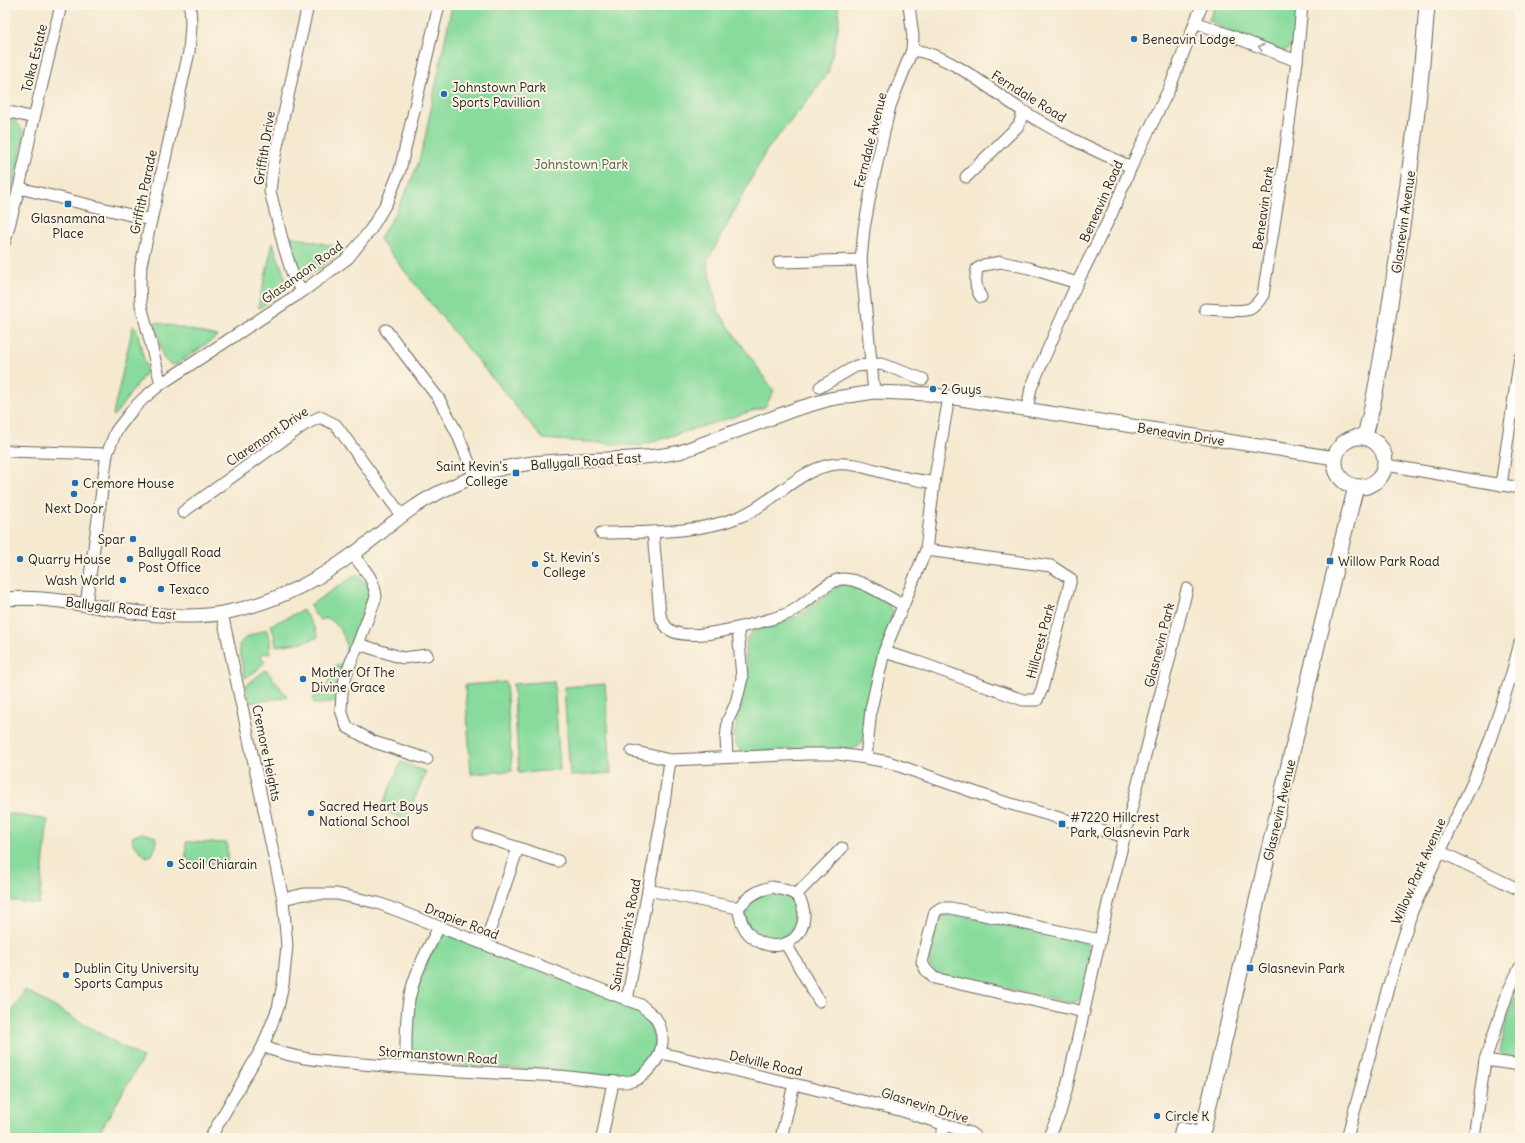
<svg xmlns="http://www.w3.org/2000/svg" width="1525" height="1143" font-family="Delius,sans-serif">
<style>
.green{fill:#88db9c;stroke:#527c5c}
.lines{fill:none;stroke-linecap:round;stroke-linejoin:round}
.minor-casing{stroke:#68645b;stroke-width:13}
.tertiary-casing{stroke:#68645b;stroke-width:15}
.secondary-casing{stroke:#68645b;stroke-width:17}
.minor{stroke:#fff;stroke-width:11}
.tertiary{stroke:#fff;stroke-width:13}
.secondary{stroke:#fff;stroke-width:15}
.oneway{stroke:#999}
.poi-dot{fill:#1f6fb2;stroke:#fcf5e5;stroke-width:1.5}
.labels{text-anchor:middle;stroke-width:4;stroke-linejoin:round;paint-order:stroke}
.poi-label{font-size:13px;fill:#1c1c1c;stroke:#fcf5e5;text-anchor:start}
.street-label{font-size:13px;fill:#1c1c1c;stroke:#fcf5e5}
.park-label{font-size:13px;fill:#425f49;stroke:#fcf5e5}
</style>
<rect width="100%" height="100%" fill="#fcf5e5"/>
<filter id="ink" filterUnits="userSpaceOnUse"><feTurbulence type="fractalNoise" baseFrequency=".025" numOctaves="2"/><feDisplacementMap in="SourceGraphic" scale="8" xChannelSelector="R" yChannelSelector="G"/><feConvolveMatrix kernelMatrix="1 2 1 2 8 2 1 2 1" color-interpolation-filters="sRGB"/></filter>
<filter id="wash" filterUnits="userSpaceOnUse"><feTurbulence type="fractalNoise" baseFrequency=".012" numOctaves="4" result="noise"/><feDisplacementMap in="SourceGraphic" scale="16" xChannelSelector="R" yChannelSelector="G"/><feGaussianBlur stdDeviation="0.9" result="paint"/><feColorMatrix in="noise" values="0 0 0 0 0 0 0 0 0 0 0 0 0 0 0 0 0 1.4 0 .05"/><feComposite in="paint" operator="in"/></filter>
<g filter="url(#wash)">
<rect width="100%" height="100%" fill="#f5e9d0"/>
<g class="green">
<polygon points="452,5 838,5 839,24 828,73 808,100 766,151 707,262 718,311 774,391 765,407 639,446 543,439 458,337 379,239 396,212 408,188 418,164 425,138"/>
<path d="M 1215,5 L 1299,5 C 1297,21 1299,42 1285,52 L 1230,32 L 1209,20 Z"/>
<path d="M 5,118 C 17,121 22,125 24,137 L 5,222 Z"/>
<path d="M 290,236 L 342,248 C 335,255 316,276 305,274 C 305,274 300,271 299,271 L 298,267 Z"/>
<polygon points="273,243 288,287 260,308 258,307"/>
<polygon points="155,322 218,336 177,364 171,365 163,358"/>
<polygon points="133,326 136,327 147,371 114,416 113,414"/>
<path d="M 357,574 L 367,584 L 371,592 C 358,628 340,663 335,701 L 320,704 L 314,703 L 313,697 L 323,695 L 334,666 L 342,664 C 343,660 345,656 346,651 C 348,639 338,624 328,618 L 320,620 L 313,612 L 310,605 Z"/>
<polygon points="847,584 868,592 888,603 893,611 890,632 865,738 859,746 850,750 843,751 808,748 743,753 736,745 734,735 744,687 747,638 753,630 794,618 832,592 839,585"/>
<polygon points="303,610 315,629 318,637 304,642 276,646 274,634 271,625"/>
<polygon points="266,629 270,639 270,653 262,654 261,656 265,662 256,671 245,678 240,655 239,645 245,638"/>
<polygon points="266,670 288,697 249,703 246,685"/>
<polygon points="554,681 560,770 519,773 513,684"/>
<polygon points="506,682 512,771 471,774 465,685"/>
<polygon points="605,684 611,773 570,776 564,687"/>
<polygon points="401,762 426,772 405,820 381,809"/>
<polygon points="5,813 48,820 39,904 5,900"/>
<polygon points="142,833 156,837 156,846 152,855 146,857 133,844 132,837"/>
<polygon points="186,842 227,843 227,864 186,862"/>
<path d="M 767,891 L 792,897 L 797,904 L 800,920 L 793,935 L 779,943 C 755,935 748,935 744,908 Z"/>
<path d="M 950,913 L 1085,942 L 1091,950 L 1092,955 C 1089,969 1088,1000 1073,1003 L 936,974 L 930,966 L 929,961 L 939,921 L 942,917 Z"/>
<path d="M 446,934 L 630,1006 C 638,1011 646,1016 650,1025 C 663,1051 645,1076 618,1076 L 412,1062 L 410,1060 L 412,1004 L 429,957 L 440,938 Z"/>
<path d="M 1520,986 L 1520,1062 L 1507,1059 L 1500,1052 C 1504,1029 1509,1007 1520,986 Z"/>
<polygon points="25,990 143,1058 96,1138 5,1138 5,1024"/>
</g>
</g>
<g filter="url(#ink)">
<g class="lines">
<defs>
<g id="minor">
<polyline points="1195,22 1297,61"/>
<path d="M 912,50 C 952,55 990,90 1023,111 C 1057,133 1094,150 1131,167"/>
<polyline points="5,111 34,118 19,188 5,241"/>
<polyline points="34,118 61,5"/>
<polyline points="966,177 1019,125 1023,112"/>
<polyline points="19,188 151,220"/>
<polyline points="779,262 861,260"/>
<polyline points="303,291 294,279 284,247 270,191 274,160 282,123 308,5"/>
<path d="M 981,297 C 975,288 975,280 977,269 L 984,265 L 1001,262 L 1029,268 L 1077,283"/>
<path d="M 1205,309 C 1217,309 1238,313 1250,309 C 1255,306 1260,300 1263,295 L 1285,155 L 1297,61 L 1302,5"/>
<polyline points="386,330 439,399 457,433 475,477"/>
<polyline points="161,384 141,305 140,284 141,265 189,52 191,25 190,5"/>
<polyline points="820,387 856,366 881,364 923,379"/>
<polyline points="874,392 861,260 864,229 872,185 890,106 912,50 913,37 909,5"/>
<polyline points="1027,410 1031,388 1041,365 1077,283 1112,213 1131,167 1170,87 1202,5"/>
<polyline points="5,451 107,454"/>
<polyline points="1386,465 1520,488"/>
<polyline points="1501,485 1520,357"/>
<polyline points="183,512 304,425 320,417 336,425 402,516"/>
<path d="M 653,532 L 660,615 C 662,620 665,627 670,630 C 690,643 750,625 771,619 C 778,617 785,615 791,612 C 805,605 829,579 842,579 C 860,578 887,597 903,605"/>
<path d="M 601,533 C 645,532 697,534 739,517 C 773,504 798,468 836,464 C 854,462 873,470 889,474 C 904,478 919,480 934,483"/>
<path d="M 353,555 C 364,569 374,578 376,597 L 346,675 L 342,693 L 341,710 L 347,727 L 374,742 L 427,759"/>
<polyline points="86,605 107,454 116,431 133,409 144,398 161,384 303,291 348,258 356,248 371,229 387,202 400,170 439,5"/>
<polyline points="358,644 403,658 427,655"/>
<polyline points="884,652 918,662 1023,700 1037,700 1042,689 1071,579 1051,566 926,550"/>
<polyline points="632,751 670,760 808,754 838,754 866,758 888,762 994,799 1125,837"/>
<polyline points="727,757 726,738 728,720 736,703 742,678 738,629"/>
<polyline points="866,758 871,709 884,652 926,550 934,483 949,397"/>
<polyline points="479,835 558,861"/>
<polyline points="1441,852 1520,890"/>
<path d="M 772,887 C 780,889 790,890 796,895 C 800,899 802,904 803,908 C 805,914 804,918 803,923 C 797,949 765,952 749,934 C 742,927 740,917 738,908 C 748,897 757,890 772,887 Z"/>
<polyline points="648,890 738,908"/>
<polyline points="796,895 842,848"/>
<polyline points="485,944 518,848"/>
<polyline points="786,944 819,1001"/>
<polyline points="627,1000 662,818 670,760"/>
<polyline points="1084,1012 934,978 926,970 922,962 935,912 941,908 951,908 1100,940"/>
<path d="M 263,1046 C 294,1060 329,1061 363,1064 C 428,1070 494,1073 559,1076 C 580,1077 612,1085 632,1081 C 639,1079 646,1073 651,1067 C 664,1053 666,1034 655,1017 C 651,1013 645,1009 641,1005 L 378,903 L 337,894 L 304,894 L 283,899"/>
<polyline points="661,1053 794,1084 903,1111 970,1133 977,1138"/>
<polyline points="1485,1060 1520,1065"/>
<path d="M 406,1068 C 406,1046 405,1022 409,1000 C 414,974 427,950 439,927"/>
<polyline points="210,1138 263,1046 278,1008 283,984 287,946 283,899 222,613"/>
<polyline points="602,1138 613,1082"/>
<polyline points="781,1138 794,1084"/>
<polyline points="940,1138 946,1124"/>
<polyline points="1048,1138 1060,1113 1066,1091 1111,890 1187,589"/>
<polyline points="1179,1138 1181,1128 1202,1133"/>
<polyline points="1347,1138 1387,991 1412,911 1472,784 1490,740 1512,673 1520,643"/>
<polyline points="1474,1138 1485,1060 1508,992 1520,967"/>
</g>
<path id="tertiary" d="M 5,599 C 20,598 36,598 52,600 C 107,606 167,623 223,613 C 271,604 314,583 353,554 C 375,539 394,520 416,506 C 433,494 454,485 474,477 C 540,451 612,466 680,452 L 796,409 L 830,399 L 874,392 L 929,394 L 1335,458"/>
<g id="secondary">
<path d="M 1365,436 C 1378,387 1385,335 1393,285 C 1408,192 1420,99 1427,5"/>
<circle cx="1360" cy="462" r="25"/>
<polyline points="1201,1138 1338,557 1356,487"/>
</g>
</defs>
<use href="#minor" class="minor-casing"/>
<use href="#tertiary" class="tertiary-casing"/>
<use href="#secondary" class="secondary-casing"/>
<use href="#minor" class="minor"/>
<use href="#tertiary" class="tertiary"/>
<use href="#secondary" class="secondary"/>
</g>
<defs><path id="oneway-chevron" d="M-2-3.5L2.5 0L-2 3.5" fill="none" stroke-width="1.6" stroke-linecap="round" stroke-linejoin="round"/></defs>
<use class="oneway" href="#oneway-chevron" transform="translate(1261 47) rotate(-159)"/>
</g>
<g class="poi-dot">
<circle cx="1134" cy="39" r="4"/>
<circle cx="444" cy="94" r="4"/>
<rect x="64" y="200" width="8" height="8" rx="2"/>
<circle cx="933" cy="389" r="4"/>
<rect x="512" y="469" width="8" height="8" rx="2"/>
<circle cx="75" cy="483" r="4"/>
<circle cx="74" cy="494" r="4"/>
<circle cx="133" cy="539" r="4"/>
<circle cx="20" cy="559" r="4"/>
<circle cx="130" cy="559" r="4"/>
<rect x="1326" y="557" width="8" height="8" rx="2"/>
<circle cx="535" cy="564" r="4"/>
<circle cx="123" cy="580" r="4"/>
<circle cx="161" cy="589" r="4"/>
<circle cx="303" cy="679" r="4"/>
<circle cx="311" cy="813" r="4"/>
<rect x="1058" y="820" width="8" height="8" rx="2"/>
<circle cx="170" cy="864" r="4"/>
<rect x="1246" y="964" width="8" height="8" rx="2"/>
<circle cx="66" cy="975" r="4"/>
<circle cx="1157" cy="1116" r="4"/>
</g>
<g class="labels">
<g class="poi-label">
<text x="1142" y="44">Beneavin Lodge</text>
<text x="452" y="92">Johnstown Park<tspan x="452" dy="15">Sports Pavillion</tspan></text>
<text x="68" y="223" text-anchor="middle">Glasnamana<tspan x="68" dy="15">Place</tspan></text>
<text x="941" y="394">2 Guys</text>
<text x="508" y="471" text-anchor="end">Saint Kevin's<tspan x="508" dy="15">College</tspan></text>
<text x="83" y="488">Cremore House</text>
<text x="74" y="513" text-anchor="middle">Next Door</text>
<text x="125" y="544" text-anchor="end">Spar</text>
<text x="138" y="557">Ballygall Road<tspan x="138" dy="15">Post Office</tspan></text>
<text x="543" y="562">St. Kevin's<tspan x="543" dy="15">College</tspan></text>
<text x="28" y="564">Quarry House</text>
<text x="1338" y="566">Willow Park Road</text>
<text x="115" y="585" text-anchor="end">Wash World</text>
<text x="169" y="594">Texaco</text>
<text x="311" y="677">Mother Of The<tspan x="311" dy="15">Divine Grace</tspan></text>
<text x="319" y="811">Sacred Heart Boys<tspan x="319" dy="15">National School</tspan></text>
<text x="1070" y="822">#7220 Hillcrest<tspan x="1070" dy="15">Park, Glasnevin Park</tspan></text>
<text x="178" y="869">Scoil Chiarain</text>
<text x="74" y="973">Dublin City University<tspan x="74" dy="15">Sports Campus</tspan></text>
<text x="1258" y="973">Glasnevin Park</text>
<text x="1165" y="1121">Circle K</text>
</g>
<g class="street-label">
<text transform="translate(34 58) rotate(-76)" y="5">Tolka Estate</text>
<text transform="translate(1029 96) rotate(32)" y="5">Ferndale Road</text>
<text transform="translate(870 140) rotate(-76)" y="5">Ferndale Avenue</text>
<text transform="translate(264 148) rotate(-81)" y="5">Griffith Drive</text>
<text transform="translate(143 192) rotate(-78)" y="5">Griffith Parade</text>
<text transform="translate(1101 201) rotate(-66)" y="5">Beneavin Road</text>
<text transform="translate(1263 208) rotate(-82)" y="5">Beneavin Park</text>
<text transform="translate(1403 222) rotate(-82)" y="5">Glasnevin Avenue</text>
<text transform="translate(302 272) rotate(-36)" y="5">Glasanaon Road</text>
<text transform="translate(1181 434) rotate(9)" y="5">Beneavin Drive</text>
<text transform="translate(267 436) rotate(-34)" y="5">Claremont Drive</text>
<text transform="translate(586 461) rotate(-4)" y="5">Ballygall Road East</text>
<text transform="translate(121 608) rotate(7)" y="5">Ballygall Road East</text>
<text transform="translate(1040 641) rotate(-75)" y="5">Hillcrest Park</text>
<text transform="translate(1159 645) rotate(-76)" y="5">Glasnevin Park</text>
<text transform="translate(267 753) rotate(78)" y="5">Cremore Heights</text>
<text transform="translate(1279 810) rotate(-77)" y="5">Glasnevin Avenue</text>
<text transform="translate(1418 871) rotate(-66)" y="5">Willow Park Avenue</text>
<text transform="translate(462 921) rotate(21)" y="5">Drapier Road</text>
<text transform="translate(625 935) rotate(-79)" y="5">Saint Pappin's Road</text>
<text transform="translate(438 1055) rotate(4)" y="5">Stormanstown Road</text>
<text transform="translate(766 1063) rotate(13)" y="5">Delville Road</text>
<text transform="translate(925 1105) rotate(17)" y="5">Glasnevin Drive</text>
</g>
<g class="park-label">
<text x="581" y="169">Johnstown Park</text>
</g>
</g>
<rect width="1525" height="1143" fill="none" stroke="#fcf5e5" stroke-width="20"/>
</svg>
